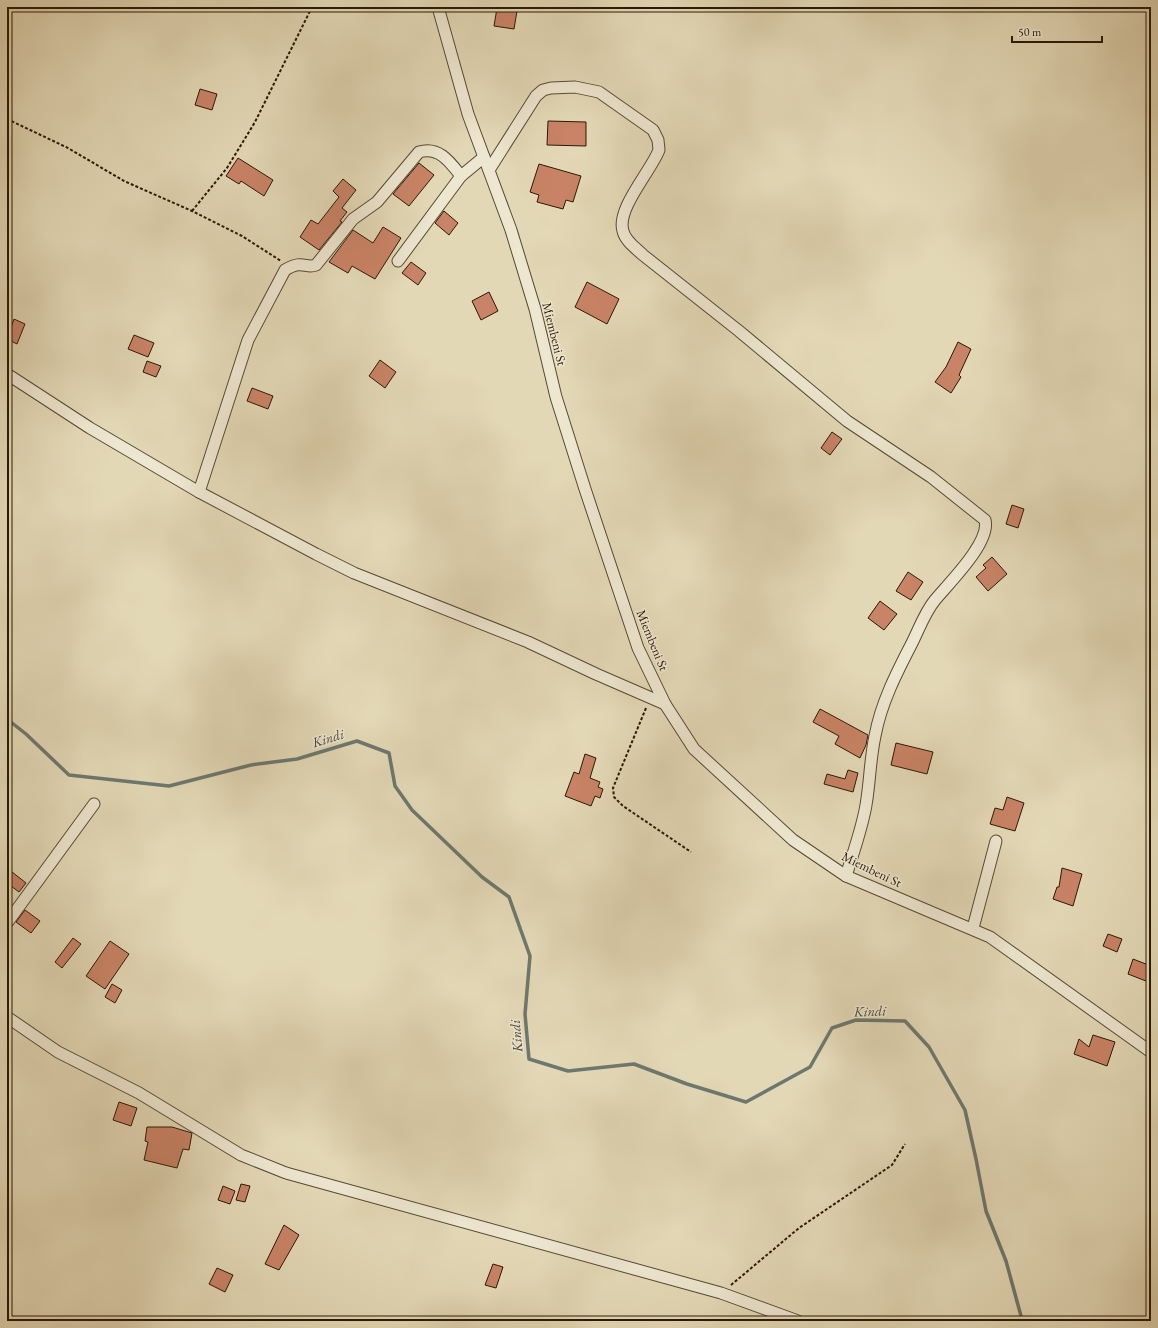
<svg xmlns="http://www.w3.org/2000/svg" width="1158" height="1328" font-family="'EB Garamond',serif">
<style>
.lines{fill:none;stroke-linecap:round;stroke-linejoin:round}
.stream{stroke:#6c786f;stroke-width:3.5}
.building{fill:#c98366;stroke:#2a1903}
.minor-casing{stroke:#584930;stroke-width:13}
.path{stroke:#2a1903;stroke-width:2;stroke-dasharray:3 2;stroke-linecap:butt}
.minor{stroke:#ede6d0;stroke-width:11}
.labels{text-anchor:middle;stroke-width:3;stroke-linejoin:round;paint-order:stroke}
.street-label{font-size:13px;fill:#2a1903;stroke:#ede6d0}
.water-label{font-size:14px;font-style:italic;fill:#4b4939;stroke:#ede6d0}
</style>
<rect width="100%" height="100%" fill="#e3d8b6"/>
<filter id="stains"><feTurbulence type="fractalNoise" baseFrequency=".005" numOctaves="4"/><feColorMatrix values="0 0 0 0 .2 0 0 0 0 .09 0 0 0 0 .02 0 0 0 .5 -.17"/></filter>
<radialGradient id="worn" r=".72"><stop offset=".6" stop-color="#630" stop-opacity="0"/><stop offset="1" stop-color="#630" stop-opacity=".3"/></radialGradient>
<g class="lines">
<polyline class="stream" points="7,719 26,734 69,775 169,786 251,765 297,759 357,741 389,753 395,786 412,810 482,877 509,897 530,956 525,1014 529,1059 568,1071 634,1064 687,1084 746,1102 810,1067 832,1028 856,1020 905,1021 929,1047 965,1110 976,1159 986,1211 1006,1261 1021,1316 1025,1321"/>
</g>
<g class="building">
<polygon points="497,8 517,11 514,29 494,26"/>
<polygon points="200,89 217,94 212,110 195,105"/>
<polygon points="548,121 586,122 586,146 547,145"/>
<polygon points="238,158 273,180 264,196 241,181 239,184 226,176"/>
<polygon points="419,163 434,175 409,206 393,194"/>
<polygon points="539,164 581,176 573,202 566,200 563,209 537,202 539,195 530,192"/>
<polygon points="343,179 356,190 342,208 347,212 340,221 342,222 319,250 300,237 311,220 318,224 339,197 333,191"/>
<polygon points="444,211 458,223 449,235 435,223"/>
<polygon points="383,227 401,238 375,279 352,266 348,273 329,262 353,230 373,243"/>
<polygon points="411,262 426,273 418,285 402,273"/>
<polygon points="587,282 619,299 607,324 575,307"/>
<polygon points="489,292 498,311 481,320 472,301"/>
<polygon points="14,319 25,324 17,344 7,339"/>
<polygon points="134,335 154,343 148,357 128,349"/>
<polygon points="958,342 971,349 959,375 961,377 951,393 935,382 946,367"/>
<polygon points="380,360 396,372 385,388 369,376"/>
<polygon points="147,361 161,366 156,377 143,372"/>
<polygon points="252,388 273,396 268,409 247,401"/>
<polygon points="832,432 842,439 830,455 821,448"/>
<polygon points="1012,505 1024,509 1018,528 1006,524"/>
<polygon points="992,557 1007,574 988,591 976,577 986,568 983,565"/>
<polygon points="908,572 923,582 911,600 896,591"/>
<polygon points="880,601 897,614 884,630 868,618"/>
<polygon points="820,709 868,735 866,745 860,758 835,744 839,736 813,722"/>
<polygon points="896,743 933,752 927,774 891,765"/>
<polygon points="585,754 596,758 590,778 600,782 598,787 603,789 600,798 595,796 591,806 565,796 574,772 579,774"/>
<polygon points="848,770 858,773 853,792 824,784 827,774 845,779"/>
<polygon points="1007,797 1024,803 1015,831 990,824 995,808 1003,810"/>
<polygon points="7,868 26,883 19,892 7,883"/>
<polygon points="1062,868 1082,874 1073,906 1053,899 1057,887 1059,887"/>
<polygon points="25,910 40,921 31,933 16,922"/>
<polygon points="1108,934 1122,939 1117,952 1103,946"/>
<polygon points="73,938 81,944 62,968 55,962"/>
<polygon points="110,941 129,954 105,989 86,976"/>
<polygon points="1133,959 1151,966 1151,983 1128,974"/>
<polygon points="112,984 122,990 115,1003 105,997"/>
<polygon points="1093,1035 1115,1042 1107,1066 1074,1054 1079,1039 1089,1047"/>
<polygon points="119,1102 137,1108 131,1126 113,1120"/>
<polygon points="147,1127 172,1127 192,1133 189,1150 183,1149 177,1168 144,1160 148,1142 145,1141"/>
<polygon points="241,1184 250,1186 245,1202 236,1200"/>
<polygon points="223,1186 235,1191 230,1204 218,1200"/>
<polygon points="284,1225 299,1235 279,1270 265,1264"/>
<polygon points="493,1264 503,1267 496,1288 485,1285"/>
<polygon points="217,1268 233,1275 225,1292 209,1284"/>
</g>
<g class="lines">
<defs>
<g id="minor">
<polyline points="438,7 468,114 511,230 535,309 556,397 585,489 638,648 665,704 694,749 793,840 846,876 990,937 1151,1052"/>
<path d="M 489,170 L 536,96 L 543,90 L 551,88 L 575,87 L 599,92 L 653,130 L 658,140 L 659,150 C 651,171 616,209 623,231 C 625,241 637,249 643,255 L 739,331 L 847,421 L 931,477 L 985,520 C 991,542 949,583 935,600 C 925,612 919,629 912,643 C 897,672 881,703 875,736 C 870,759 870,782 866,805 C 862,829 853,853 846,876"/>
<polyline points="398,261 461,176 484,157"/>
<polyline points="7,374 90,428 199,492 316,554 354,573 528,642 596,674 665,704"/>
<path d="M 199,492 L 248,340 L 285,270 C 303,259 305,269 316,265 L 353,219 L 377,202 L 419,152 C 439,146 450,162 461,176"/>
<polyline points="7,923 94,804"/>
<polyline points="973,928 996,841"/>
<polyline points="7,1017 58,1052 139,1093 241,1155 286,1173 721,1293 798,1321"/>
</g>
</defs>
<use href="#minor" class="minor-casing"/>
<g class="path">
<polyline points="7,119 68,148 124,181 192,211 242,236 281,261"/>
<polyline points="192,211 227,168 255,122 312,7"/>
<polyline points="646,708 613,788 614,797 623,806 691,852"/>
<polyline points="731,1285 799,1228 892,1165 905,1144"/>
</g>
<use href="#minor" class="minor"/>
</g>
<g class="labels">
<g class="street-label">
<text transform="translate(555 334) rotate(76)" y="5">Miembeni St</text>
<text transform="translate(653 640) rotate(68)" y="5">Miembeni St</text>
<text transform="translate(872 869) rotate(26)" y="5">Miembeni St</text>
</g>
<g class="water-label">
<text transform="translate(328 738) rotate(-17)" y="5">Kindi</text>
<text transform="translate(870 1011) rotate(-2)" y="5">Kindi</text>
<text transform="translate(516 1036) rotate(-95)" y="5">Kindi</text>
</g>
</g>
<rect width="1158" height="1328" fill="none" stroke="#e3d8b6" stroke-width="24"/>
<rect x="8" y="8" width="1142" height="1312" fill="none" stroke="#2a1903" stroke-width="2"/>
<rect x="12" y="12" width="1134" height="1304" fill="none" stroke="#2a1903"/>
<path d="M1012 36v6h90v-6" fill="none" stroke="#2a1903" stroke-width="2"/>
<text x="1018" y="36" font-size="12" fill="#2a1903" stroke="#ede6d0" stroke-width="3" paint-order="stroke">50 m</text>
<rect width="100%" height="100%" filter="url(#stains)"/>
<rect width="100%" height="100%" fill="url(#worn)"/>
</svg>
